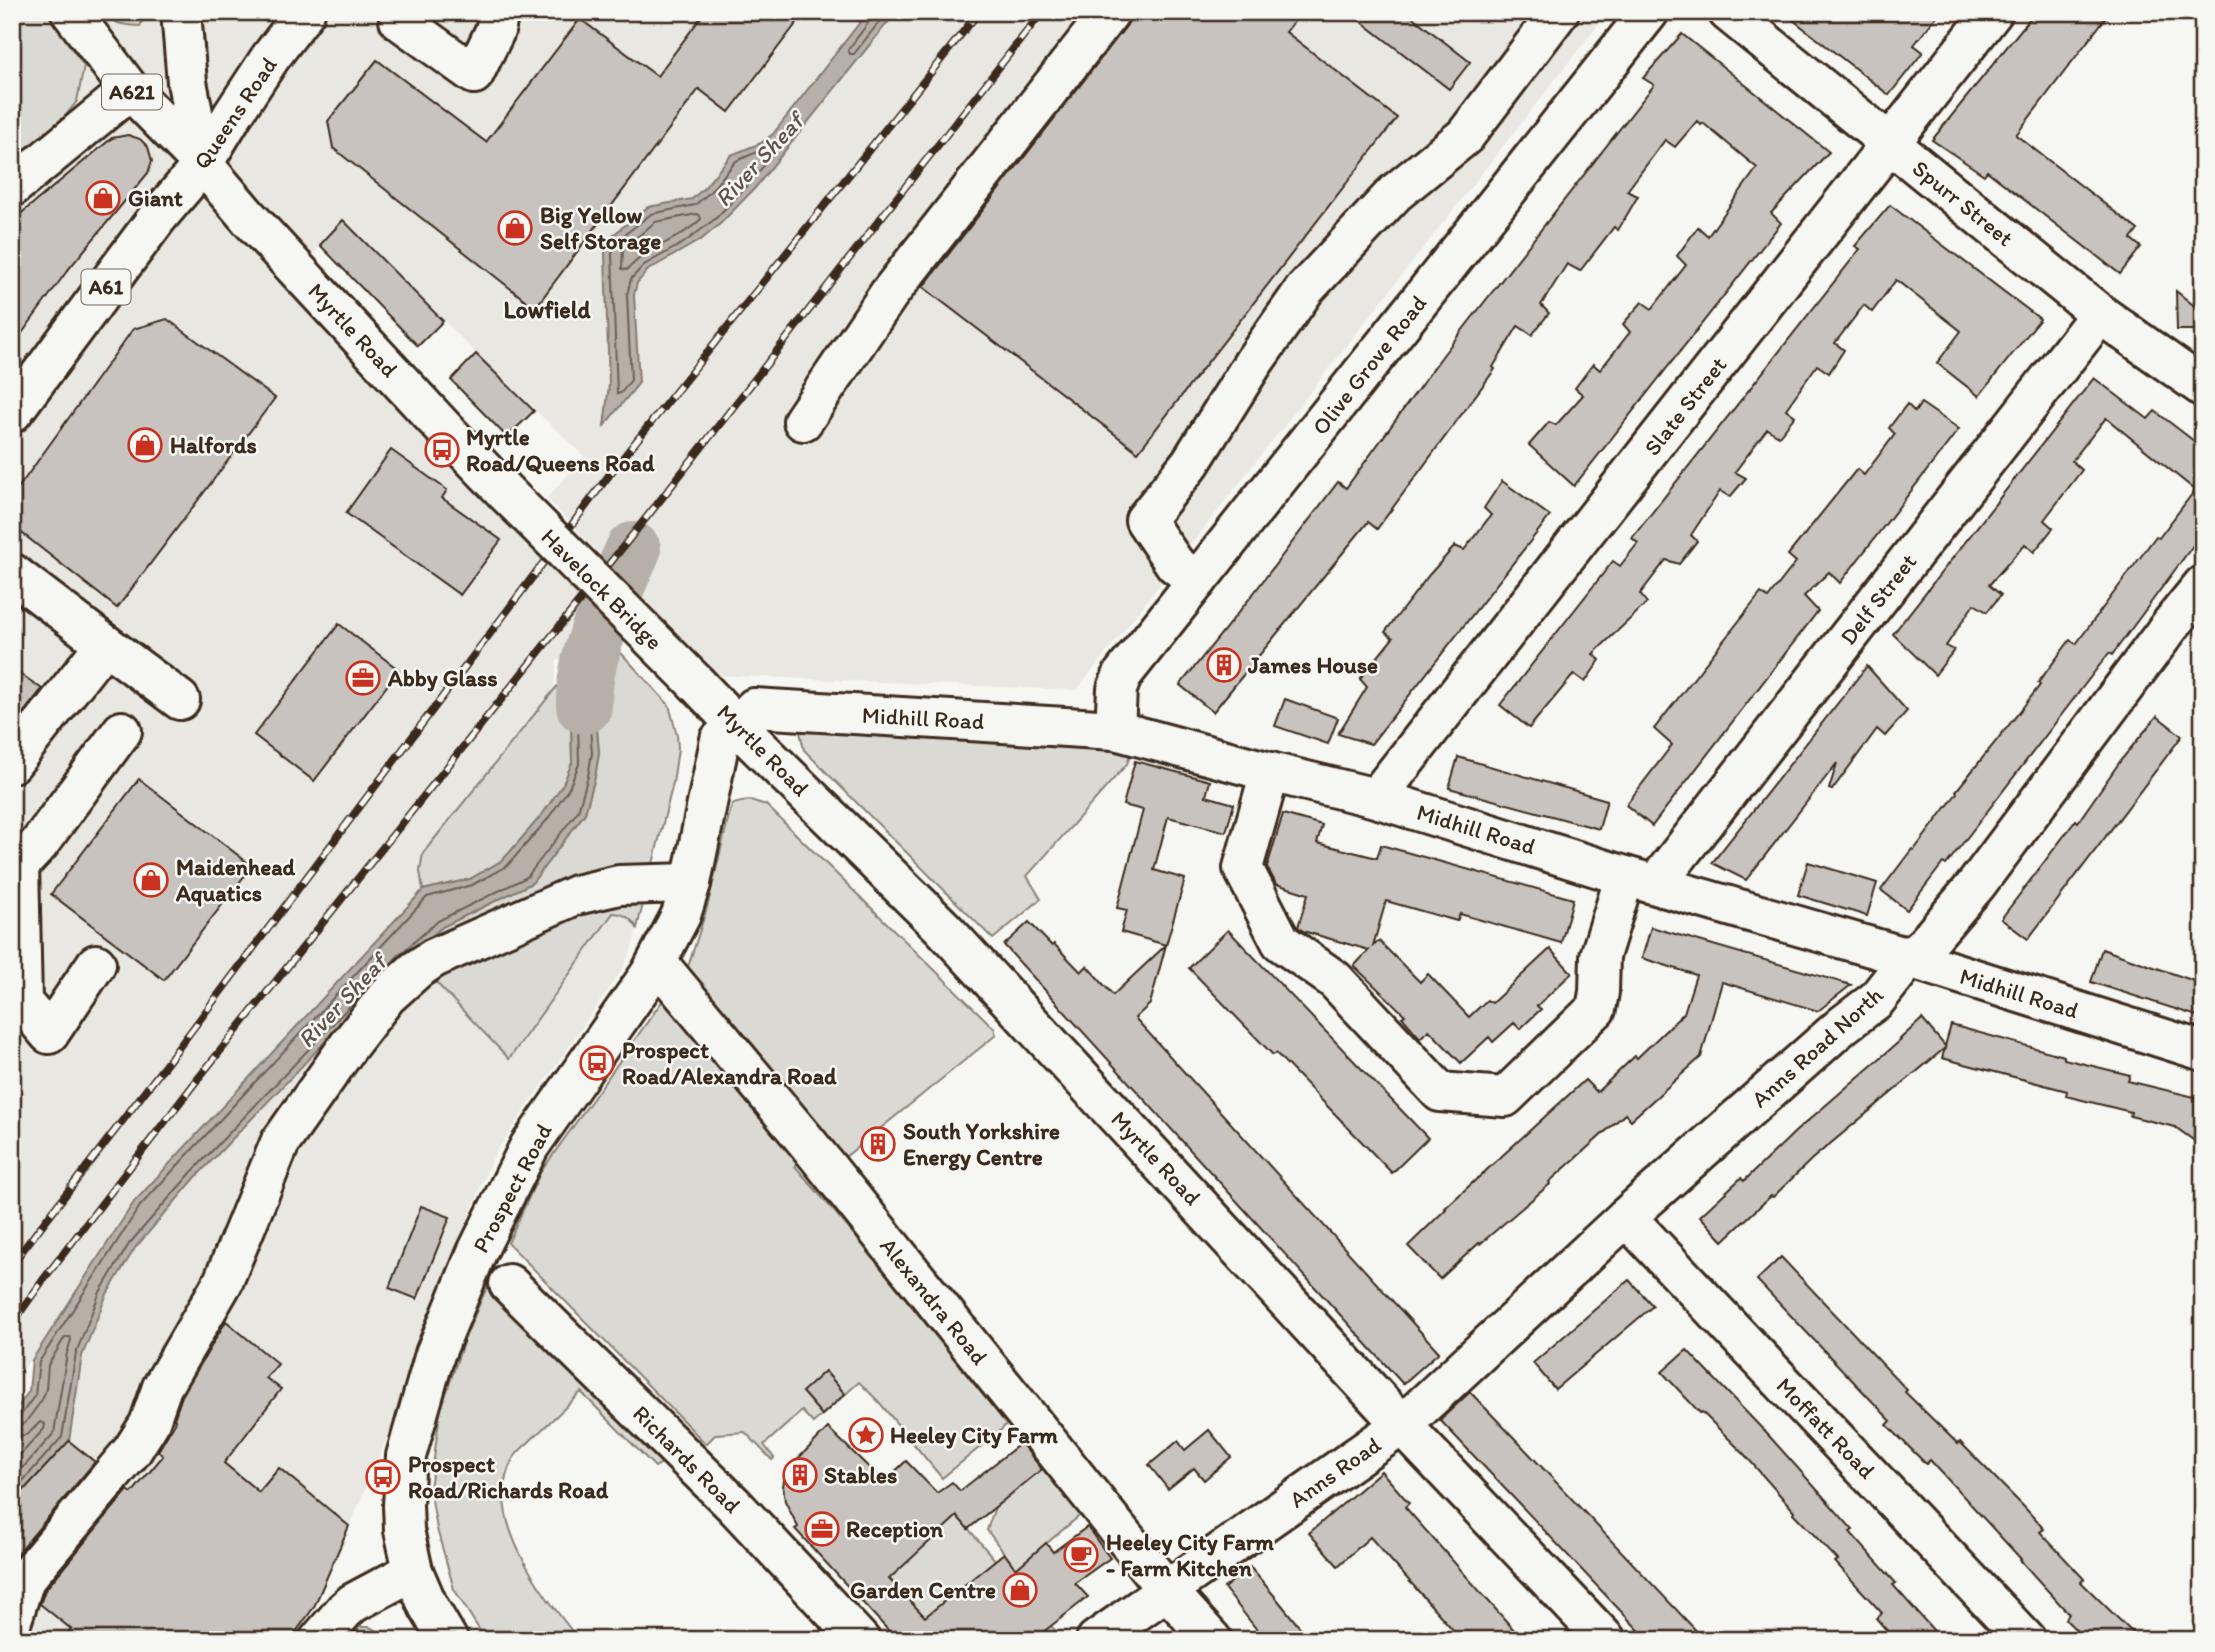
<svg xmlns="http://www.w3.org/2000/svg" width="2215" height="1652" font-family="Itim,sans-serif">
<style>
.built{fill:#e8e7e2}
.green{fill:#dad9d3;stroke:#8a8278;stroke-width:2}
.water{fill:#b6b0a9;stroke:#857a71;stroke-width:2}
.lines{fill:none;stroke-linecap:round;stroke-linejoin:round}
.shore{stroke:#6c6056;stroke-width:2}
.river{stroke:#b6b0a9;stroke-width:56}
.building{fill:#c8c3be;stroke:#3b2a1e;stroke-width:2}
.minor-casing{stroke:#3b2a1e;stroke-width:44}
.major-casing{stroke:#3b2a1e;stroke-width:44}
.highway-casing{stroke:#3b2a1e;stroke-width:44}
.minor{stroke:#f6f6f2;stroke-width:38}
.major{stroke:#f6f6f2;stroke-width:38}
.highway{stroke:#f6f6f2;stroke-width:38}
.rail-casing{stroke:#3b2a1e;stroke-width:8}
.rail{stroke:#f6f6f2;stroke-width:5;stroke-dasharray:16;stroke-linecap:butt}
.major-bridge-casing{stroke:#3b2a1e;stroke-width:44;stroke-linecap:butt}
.major-bridge{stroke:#f6f6f2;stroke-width:38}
.labels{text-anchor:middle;stroke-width:5;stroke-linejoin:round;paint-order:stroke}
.shield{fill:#f6f6f2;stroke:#73675e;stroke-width:2}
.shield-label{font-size:21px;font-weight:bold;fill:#3b2a1e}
.street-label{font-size:23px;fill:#3b2a1e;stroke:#f6f6f2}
.poi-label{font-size:23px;font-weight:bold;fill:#3b2a1e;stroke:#f6f6f2;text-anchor:start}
.water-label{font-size:24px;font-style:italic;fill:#605248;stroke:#f6f6f2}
.neighbourhood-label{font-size:24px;font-weight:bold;fill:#3b2a1e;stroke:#f6f6f2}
</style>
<rect width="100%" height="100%" fill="#f6f6f2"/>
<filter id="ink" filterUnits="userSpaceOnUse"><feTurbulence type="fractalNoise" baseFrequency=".0143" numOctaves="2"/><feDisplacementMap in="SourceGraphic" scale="14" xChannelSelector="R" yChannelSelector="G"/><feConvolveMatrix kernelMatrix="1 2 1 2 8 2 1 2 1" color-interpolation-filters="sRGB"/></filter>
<g filter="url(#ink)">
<g class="built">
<polygon points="46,12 1608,12 1077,690 713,675 547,498 585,457 492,369 343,220 290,281 518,533 596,611 575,659 557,660 548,731 423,890 134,1202 32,1360 28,1362 12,1385 12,180 84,66"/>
<polygon points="669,705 677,735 678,749 673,783 632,948 623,968 496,1152 489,1166 410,1363 418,1367 314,1607 301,1627 290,1640 12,1640 12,1503 69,1441 82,1356 107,1294 135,1248 196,1177 403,960 532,883"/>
</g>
<g class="green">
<polygon points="12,12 46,12 84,66 77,101 12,183"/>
<path d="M 105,12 L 145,12 L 144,19 L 140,26 C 125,25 113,25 105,12 Z"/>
<path d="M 610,641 L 669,705 L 677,735 L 678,749 L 673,783 L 637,928 C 631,918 624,913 613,913 L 509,1059 L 410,955 L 442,927 L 532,883 L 585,813 L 595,777 L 599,753 L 594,693 L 596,682 Z"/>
<polygon points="570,670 572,763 564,784 542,815 503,860 470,879 423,890 420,871 423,853"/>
<polygon points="799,727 1133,747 1127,764 1027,876 1041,899 993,939 804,750"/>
<polygon points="750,800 766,805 994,1028 996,1035 845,1157 687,970 707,908 730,811 733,804"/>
<polygon points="663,1000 798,1163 795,1166 1012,1418 1001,1430 942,1478 879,1402 859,1382 813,1423 802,1411 764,1445 774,1458 772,1460 745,1432 716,1434 706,1444 508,1243 540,1173"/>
<path d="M 492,1275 L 675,1455 L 655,1467 L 581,1392 C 565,1408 548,1424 531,1440 C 525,1446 517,1452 513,1459 C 480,1517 545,1597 579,1640 L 485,1639 L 454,1589 L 437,1529 L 430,1489 L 440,1412 L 464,1340 Z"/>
<polygon points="1046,1466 1084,1512 1016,1569 987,1530 995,1507"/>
<polygon points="943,1499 1059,1635 1052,1640 946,1640 875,1563"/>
<polygon points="360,1627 369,1627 399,1640 345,1640"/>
</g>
<g class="water">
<polygon points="868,12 896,12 755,188 720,224 702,239 648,270 637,283 634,295 639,383 604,426 609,385 605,253 607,243 613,235 648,207 692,199 705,187 731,155 761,143 773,134"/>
<polygon points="590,623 610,641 596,683 594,693 599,753 595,777 585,813 532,883 442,927 403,960 196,1177 135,1248 107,1294 82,1356 69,1441 12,1503 12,1415 29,1391 32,1360 134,1202 423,890 470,879 503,860 542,815 563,784 572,763 570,670"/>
</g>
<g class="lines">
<g class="shore">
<polyline points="873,12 871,19 848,50 850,54 854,54 887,12"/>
<polygon points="775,141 779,142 779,146 749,184 715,219 685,242 644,265 631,279 627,295 631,380 621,393 617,394 612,254 614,246 618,240 651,214 695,205 710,192 736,161 764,149"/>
<path d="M 697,214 L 700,216 L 701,219 C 679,241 647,247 627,270 L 622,269 L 623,249 L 655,222 Z"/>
<polyline points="12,1418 20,1416 35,1395 39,1362 140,1206 427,897 472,885 507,866 547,820 569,788 579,764 577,672 591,639 596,638 602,645 589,681 587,693 592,753 588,776 578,811 527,877 438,921 399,955 382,973"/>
<polyline points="12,1427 25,1423 42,1400 46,1389 48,1365 65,1337 70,1337 71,1340 67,1353 54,1433 12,1480"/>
<polyline points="12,1438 28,1434 40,1422 45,1424 44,1429 12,1464"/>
<polyline points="12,1493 62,1437 76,1353 100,1292 129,1244 191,1173 365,990"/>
</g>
<path class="river" d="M 584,706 C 583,652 612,599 633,550"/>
</g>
<g class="building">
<polygon points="705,12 805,12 729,112 699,89 535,308 333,148 328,121 377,60 486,142 580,19 657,76"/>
<polygon points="1131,12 1301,12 1286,32 1397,118 1138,452 923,287 1127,25"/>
<polygon points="1349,12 1406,12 1470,62 1449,89"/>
<polygon points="1783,12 1940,12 1914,45 1923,52 1889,95"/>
<polygon points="2035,12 2110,12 2016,135 2138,230 2131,239 2141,247 2120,274 1987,171 1984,175 1932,140"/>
<polygon points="1682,34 1829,152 1771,213 1781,223 1574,486 1529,445 1549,422 1556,425 1583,395 1575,388 1593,364 1600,370 1630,332 1623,324 1642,302 1652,309 1686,265 1677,256 1698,227 1708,236 1757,168 1703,123 1701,125 1697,121 1675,147 1665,140 1627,191 1638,196 1618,230 1614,227 1580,271 1567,264 1541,305 1549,313 1532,335 1518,326 1493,367 1495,369 1377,529 1368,522 1213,712 1180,685 1250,598 1338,482 1346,488 1443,355 1654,85 1643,78"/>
<polygon points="128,135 140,139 148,147 152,161 148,173 67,271 12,347 12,221 112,138"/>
<polygon points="1890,205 2040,319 1979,396 1937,363 1961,331 1896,280 1872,312 1864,305 1835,343 1844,350 1829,373 1817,365 1786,409 1795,416 1779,436 1767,429 1735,472 1746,478 1730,497 1720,491 1691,535 1697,541 1679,564 1666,560 1640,594 1647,603 1593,654 1600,660 1585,682 1574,674 1529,728 1500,705 1613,561 1620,566 1638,543 1632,538 1860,249 1855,246"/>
<polygon points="343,220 443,321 418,346 320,245"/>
<polygon points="2176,291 2203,313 2203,330 2177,330"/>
<polygon points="167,319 275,398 117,608 13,526 16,491 133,329"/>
<polygon points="476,354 534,411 507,437 451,380"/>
<polygon points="2094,378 2148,419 2155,411 2203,448 2203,532 2112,655 2109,653 1946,865 1943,863 1907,910 1881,890 1912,849 1914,850 1957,793 1956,791 2017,715 2040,685 2038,683 2070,640 2076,644 2156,536 2159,538 2195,490 2106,418 2072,461 2082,470 2044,520 2053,528 2034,552 2025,544 1989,585 2001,595 1987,612 1974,604 1946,646 1954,650 1935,675 1893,634"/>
<polygon points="1921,403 1959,429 1840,583 1829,572 1804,596 1818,611 1652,826 1626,805 1672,745 1654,729 1761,593 1768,598 1796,562 1788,555 1857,469 1864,475 1895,434 1889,428 1907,404 1915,412"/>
<polygon points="391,450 447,490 442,498 501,540 460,595 346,513"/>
<polygon points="1502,481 1550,516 1371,744 1338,734 1367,687 1360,679 1393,638 1385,632 1429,575 1455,546 1464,550 1491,515 1484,508"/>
<polygon points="339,624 399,670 314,781 254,735"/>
<polygon points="1867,666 1907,711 1885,736 1877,729 1832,790 1829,789 1837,763 1746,880 1712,863"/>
<polygon points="12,668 42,689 12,727"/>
<polygon points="1285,699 1338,718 1328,744 1275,726"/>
<polygon points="2157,716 2182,736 2028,939 2001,919 2076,820 2078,822 2121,760"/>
<polygon points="1458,757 1607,800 1599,829 1449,788"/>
<polygon points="1135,761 1210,781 1206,796 1234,804 1226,832 1168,817 1154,870 1185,879 1166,945 1121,932 1127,910 1117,908 1143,810 1123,805"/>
<polygon points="139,779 252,866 164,980 51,894"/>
<polygon points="1283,814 1322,825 1317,843 1377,858 1381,845 1573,899 1561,943 1460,914 1457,921 1386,901 1373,946 1379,941 1420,982 1428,974 1469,1017 1487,1000 1492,1003 1550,949 1572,973 1537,1006 1541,1009 1520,1029 1514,1023 1493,1042 1489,1037 1461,1063 1429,1030 1420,1038 1402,1017 1405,1015 1354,966 1369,950 1303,931 1298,927 1308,894 1276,884 1267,867"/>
<polygon points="1808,862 1877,883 1867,916 1798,895"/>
<polygon points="1029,922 1052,946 1054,944 1081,972 1087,966 1113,995 1166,945 1150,1004 1135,1018 1439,1352 1403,1384 1004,945"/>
<polygon points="1651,927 1851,985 1818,1011 1722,982 1701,1057 1631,1120 1625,1114 1549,1182 1550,1184 1480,1244 1479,1243 1440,1279 1408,1246 1446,1209 1445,1208 1585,1080 1597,1092 1635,1056 1637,1058 1684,1013 1696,975 1642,958"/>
<polygon points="1228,930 1428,1138 1392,1173 1276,1053 1273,1055 1189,968"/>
<polygon points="2102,949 2203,984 2203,1018 2091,982"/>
<polygon points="1922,1019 1945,1046 1951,1025 2064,1056 2064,1059 2130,1075 2128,1081 2203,1099 2203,1147 2175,1127 2130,1116 2131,1112 2066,1096 2067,1091 1942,1058 1945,1048 1812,1159 1773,1197 1771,1196 1723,1241 1700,1216 1741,1178 1744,1181 1795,1132 1901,1040 1900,1039"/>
<polygon points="421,1206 450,1217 417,1299 389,1288"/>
<polygon points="1781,1257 1907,1390 1905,1392 1958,1444 1960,1442 2025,1508 2044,1529 2040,1532 2084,1579 2081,1582 2140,1640 2086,1640 2065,1619 2069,1614 2020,1560 2021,1559 1930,1460 1926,1464 1887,1425 1891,1421 1757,1280"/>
<polygon points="1629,1280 1653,1306 1555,1389 1533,1363"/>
<polygon points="226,1321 278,1364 266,1378 281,1389 224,1463 259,1492 279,1468 349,1526 314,1607 290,1640 62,1640 71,1629 40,1604 45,1590 128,1490 132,1493 163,1456 158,1451 176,1421 174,1419 182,1396"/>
<polygon points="1687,1350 1770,1437 1853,1530 1850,1532 1896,1583 1893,1585 1942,1640 1895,1640 1876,1618 1882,1613 1835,1562 1838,1560 1793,1513 1794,1511 1744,1454 1702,1412 1700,1413 1662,1372"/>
<polygon points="825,1371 845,1394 822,1415 802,1392"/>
<polygon points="1470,1392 1520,1444 1705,1640 1648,1640 1440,1420"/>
<polygon points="828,1428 884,1482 906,1461 937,1493 952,1482 960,1491 1021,1443 1042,1469 968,1529 957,1516 889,1579 925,1617 1004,1553 1016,1569 1046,1543 1053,1552 1087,1527 1110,1558 1075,1583 1088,1597 1033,1640 897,1640 795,1529 798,1527 785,1501 783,1486 786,1471"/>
<polygon points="1209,1430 1231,1457 1204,1480 1194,1468 1168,1489 1149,1465 1178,1441 1185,1450"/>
<polygon points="69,1441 95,1462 12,1560 12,1503"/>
<polygon points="1381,1471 1409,1503 1405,1507 1523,1640 1462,1640 1370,1537 1338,1566 1309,1533"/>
<polygon points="1250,1567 1277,1599 1310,1640 1265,1640 1224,1588"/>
</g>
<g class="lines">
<defs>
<g id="minor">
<polyline points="181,12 187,82 203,164"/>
<polyline points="1728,12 2100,314 2203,387"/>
<polyline points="399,20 474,74 495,31 499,12"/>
<polyline points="12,187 130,90"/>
<polyline points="803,421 889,294 1110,12"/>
<polyline points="12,573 105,644"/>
<polyline points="1197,581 1175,564 1145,520 1191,462 1253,363 1305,289 1395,193 1465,136 1559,12"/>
<polyline points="1115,730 1117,689 1123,674 1649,12"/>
<polyline points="12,763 105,644 180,700"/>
<polyline points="1270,772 1243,868 1281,942 1335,980 1440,1092 1505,1097 1596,1009 1599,992 1600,956 1625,876"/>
<polyline points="1376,798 1993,12"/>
<polyline points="19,862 22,1002 49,1034 96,964"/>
<polyline points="12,863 25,859 39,844 122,731"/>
<polyline points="1656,884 2100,314"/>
<polyline points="657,962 806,1141 1166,1589 1212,1640"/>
<polyline points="1626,1217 2026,1640"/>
<polyline points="509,1284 734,1505 860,1640"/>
<polyline points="12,1620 25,1579 132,1451 149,1424 162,1387 223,1282 280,1143 349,1045 387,996 416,970 434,958 576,895 619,885 691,883"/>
<polyline points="319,1640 344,1611 353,1603 413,1571"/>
<polyline points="1096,1640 1402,1425 1626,1217 1843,1025 1876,1000 1909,958 1925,945 1976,885 2172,623 2203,585"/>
<polyline points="1606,1640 1402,1425 943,928 737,726 754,708 1115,730 1270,772 1376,798 1625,876 1909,958 2203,1051"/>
</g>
<g id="major">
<polyline points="203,164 248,217 451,436 506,493"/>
<polyline points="448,1640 428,1606 413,1571 404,1530 403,1505 406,1456 435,1354 477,1252 529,1147 650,974 681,915 691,883 720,740 737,726 697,684"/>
</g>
<g id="highway">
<polyline points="71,12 130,90 203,164"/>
<polyline points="12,413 157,218 203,164 232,116 270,58 305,12"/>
</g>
</defs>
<use href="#minor" class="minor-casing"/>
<use href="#major" class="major-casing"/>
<use href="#highway" class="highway-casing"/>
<use href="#minor" class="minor"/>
<use href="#major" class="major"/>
<use href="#highway" class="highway"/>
<defs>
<g id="rail">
<polyline points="12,1264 170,1059 610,474 979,12"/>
<polyline points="12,1324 43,1280 197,1080 658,503 1042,12"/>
</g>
</defs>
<use href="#rail" class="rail-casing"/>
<use href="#rail" class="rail"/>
<defs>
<polyline id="major-bridge" points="506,493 697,684"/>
</defs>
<use href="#major-bridge" class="major-bridge-casing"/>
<use href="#major-bridge" class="major-bridge"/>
</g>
</g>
<defs>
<symbol id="shop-ring" viewBox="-11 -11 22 22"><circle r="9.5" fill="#f6f6f2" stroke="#c8321e" stroke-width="1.5"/><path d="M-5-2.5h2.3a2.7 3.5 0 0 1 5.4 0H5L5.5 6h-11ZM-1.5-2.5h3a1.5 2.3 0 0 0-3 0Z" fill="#c8321e"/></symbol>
<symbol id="bus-ring" viewBox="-11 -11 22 22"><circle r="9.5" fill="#f6f6f2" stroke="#c8321e" stroke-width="1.5"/><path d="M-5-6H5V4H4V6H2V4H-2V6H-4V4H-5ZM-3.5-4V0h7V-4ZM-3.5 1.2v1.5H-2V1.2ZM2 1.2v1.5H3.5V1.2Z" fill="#c8321e"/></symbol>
<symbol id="building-ring" viewBox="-11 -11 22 22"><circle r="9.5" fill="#f6f6f2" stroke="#c8321e" stroke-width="1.5"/><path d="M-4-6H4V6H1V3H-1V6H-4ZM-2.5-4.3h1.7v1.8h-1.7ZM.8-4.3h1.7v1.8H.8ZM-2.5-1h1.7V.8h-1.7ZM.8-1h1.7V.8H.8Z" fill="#c8321e"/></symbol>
<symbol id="office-ring" viewBox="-11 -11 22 22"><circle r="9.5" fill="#f6f6f2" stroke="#c8321e" stroke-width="1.5"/><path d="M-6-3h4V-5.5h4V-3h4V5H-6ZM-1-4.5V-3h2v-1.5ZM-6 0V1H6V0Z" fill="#c8321e"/></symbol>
<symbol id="sight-ring" viewBox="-11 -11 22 22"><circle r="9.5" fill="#f6f6f2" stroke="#c8321e" stroke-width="1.5"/><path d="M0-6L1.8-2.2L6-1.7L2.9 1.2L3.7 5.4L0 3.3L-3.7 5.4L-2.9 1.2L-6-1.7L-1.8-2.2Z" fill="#c8321e"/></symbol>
<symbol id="cafe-ring" viewBox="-11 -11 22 22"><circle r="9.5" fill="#f6f6f2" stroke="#c8321e" stroke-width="1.5"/><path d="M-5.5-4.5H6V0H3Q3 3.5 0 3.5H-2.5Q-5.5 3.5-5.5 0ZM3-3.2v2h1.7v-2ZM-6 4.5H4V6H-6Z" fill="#c8321e"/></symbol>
</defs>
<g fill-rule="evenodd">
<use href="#shop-ring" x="84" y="179" width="38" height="38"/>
<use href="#shop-ring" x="496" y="209" width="38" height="38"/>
<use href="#shop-ring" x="126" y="426" width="38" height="38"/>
<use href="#bus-ring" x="423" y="431" width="38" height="38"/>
<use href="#building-ring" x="1205" y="646" width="38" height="38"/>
<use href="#office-ring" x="344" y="659" width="38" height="38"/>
<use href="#shop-ring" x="132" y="861" width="38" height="38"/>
<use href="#bus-ring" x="578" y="1044" width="38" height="38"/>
<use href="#building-ring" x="859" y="1125" width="38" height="38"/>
<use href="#sight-ring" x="847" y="1416" width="38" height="38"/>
<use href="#building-ring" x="781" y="1456" width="38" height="38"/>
<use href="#bus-ring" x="364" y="1458" width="38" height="38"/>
<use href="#office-ring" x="803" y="1510" width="38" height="38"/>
<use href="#cafe-ring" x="1062" y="1536" width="38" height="38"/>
<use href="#shop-ring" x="1001" y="1571" width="38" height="38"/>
</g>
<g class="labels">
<g class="shield">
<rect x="102" y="74.5" width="60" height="35" rx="5"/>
<rect x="81.5" y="269.5" width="49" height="35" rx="5"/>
</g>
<g class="shield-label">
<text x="132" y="99">A621</text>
<text x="106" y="294">A61</text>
</g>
<g class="street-label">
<text transform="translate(235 113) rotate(-56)" y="8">Queens Road</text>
<text transform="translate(1963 203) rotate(39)" y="8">Spurr Street</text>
<text transform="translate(353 330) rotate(47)" y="8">Myrtle Road</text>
<text transform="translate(1369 365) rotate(-52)" y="8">Olive Grove Road</text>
<text transform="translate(1685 406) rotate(-52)" y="8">Slate Street</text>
<text transform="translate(602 589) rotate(45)" y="8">Havelock Bridge</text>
<text transform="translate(1878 599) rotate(-52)" y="8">Delf Street</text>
<text transform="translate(923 718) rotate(3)" y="8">Midhill Road</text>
<text transform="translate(763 750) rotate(45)" y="8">Myrtle Road</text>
<text transform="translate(1476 829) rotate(17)" y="8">Midhill Road</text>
<text transform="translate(2019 993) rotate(17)" y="8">Midhill Road</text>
<text transform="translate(1817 1047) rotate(-42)" y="8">Anns Road North</text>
<text transform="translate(1156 1158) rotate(47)" y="8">Myrtle Road</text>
<text transform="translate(512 1188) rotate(-62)" y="8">Prospect Road</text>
<text transform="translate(934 1301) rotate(51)" y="8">Alexandra Road</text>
<text transform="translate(1826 1428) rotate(46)" y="8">Moffatt Road</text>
<text transform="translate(687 1459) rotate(45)" y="8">Richards Road</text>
<text transform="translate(1335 1472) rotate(-35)" y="8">Anns Road</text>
</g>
<g class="poi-label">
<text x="128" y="206">Giant</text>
<text x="540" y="223">Big Yellow<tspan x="540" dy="26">Self Storage</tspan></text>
<text x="466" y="445">Myrtle<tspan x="466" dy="26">Road/Queens Road</tspan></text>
<text x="170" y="453">Halfords</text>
<text x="1248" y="673">James House</text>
<text x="388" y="686">Abby Glass</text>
<text x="176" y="875">Maidenhead<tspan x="176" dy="26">Aquatics</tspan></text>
<text x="622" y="1058">Prospect<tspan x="622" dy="26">Road/Alexandra Road</tspan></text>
<text x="903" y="1139">South Yorkshire<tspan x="903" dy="26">Energy Centre</tspan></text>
<text x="890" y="1443">Heeley City Farm</text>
<text x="408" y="1472">Prospect<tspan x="408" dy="26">Road/Richards Road</tspan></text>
<text x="824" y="1483">Stables</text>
<text x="846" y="1537">Reception</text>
<text x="1106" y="1550">Heeley City Farm<tspan x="1106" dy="26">- Farm Kitchen</tspan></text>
<text x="996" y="1598" text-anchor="end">Garden Centre</text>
</g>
<g class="water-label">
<text transform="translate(759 160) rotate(-47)" y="8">River Sheaf</text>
<text transform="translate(342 1001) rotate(-47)" y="8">River Sheaf</text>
</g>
<g class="neighbourhood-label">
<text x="547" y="318">Lowfield</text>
</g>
</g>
<rect width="2215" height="1652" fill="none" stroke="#f6f6f2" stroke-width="42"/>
<rect x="21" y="21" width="2173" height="1610" fill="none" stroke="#3b2a1e" stroke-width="2.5" filter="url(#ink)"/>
</svg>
